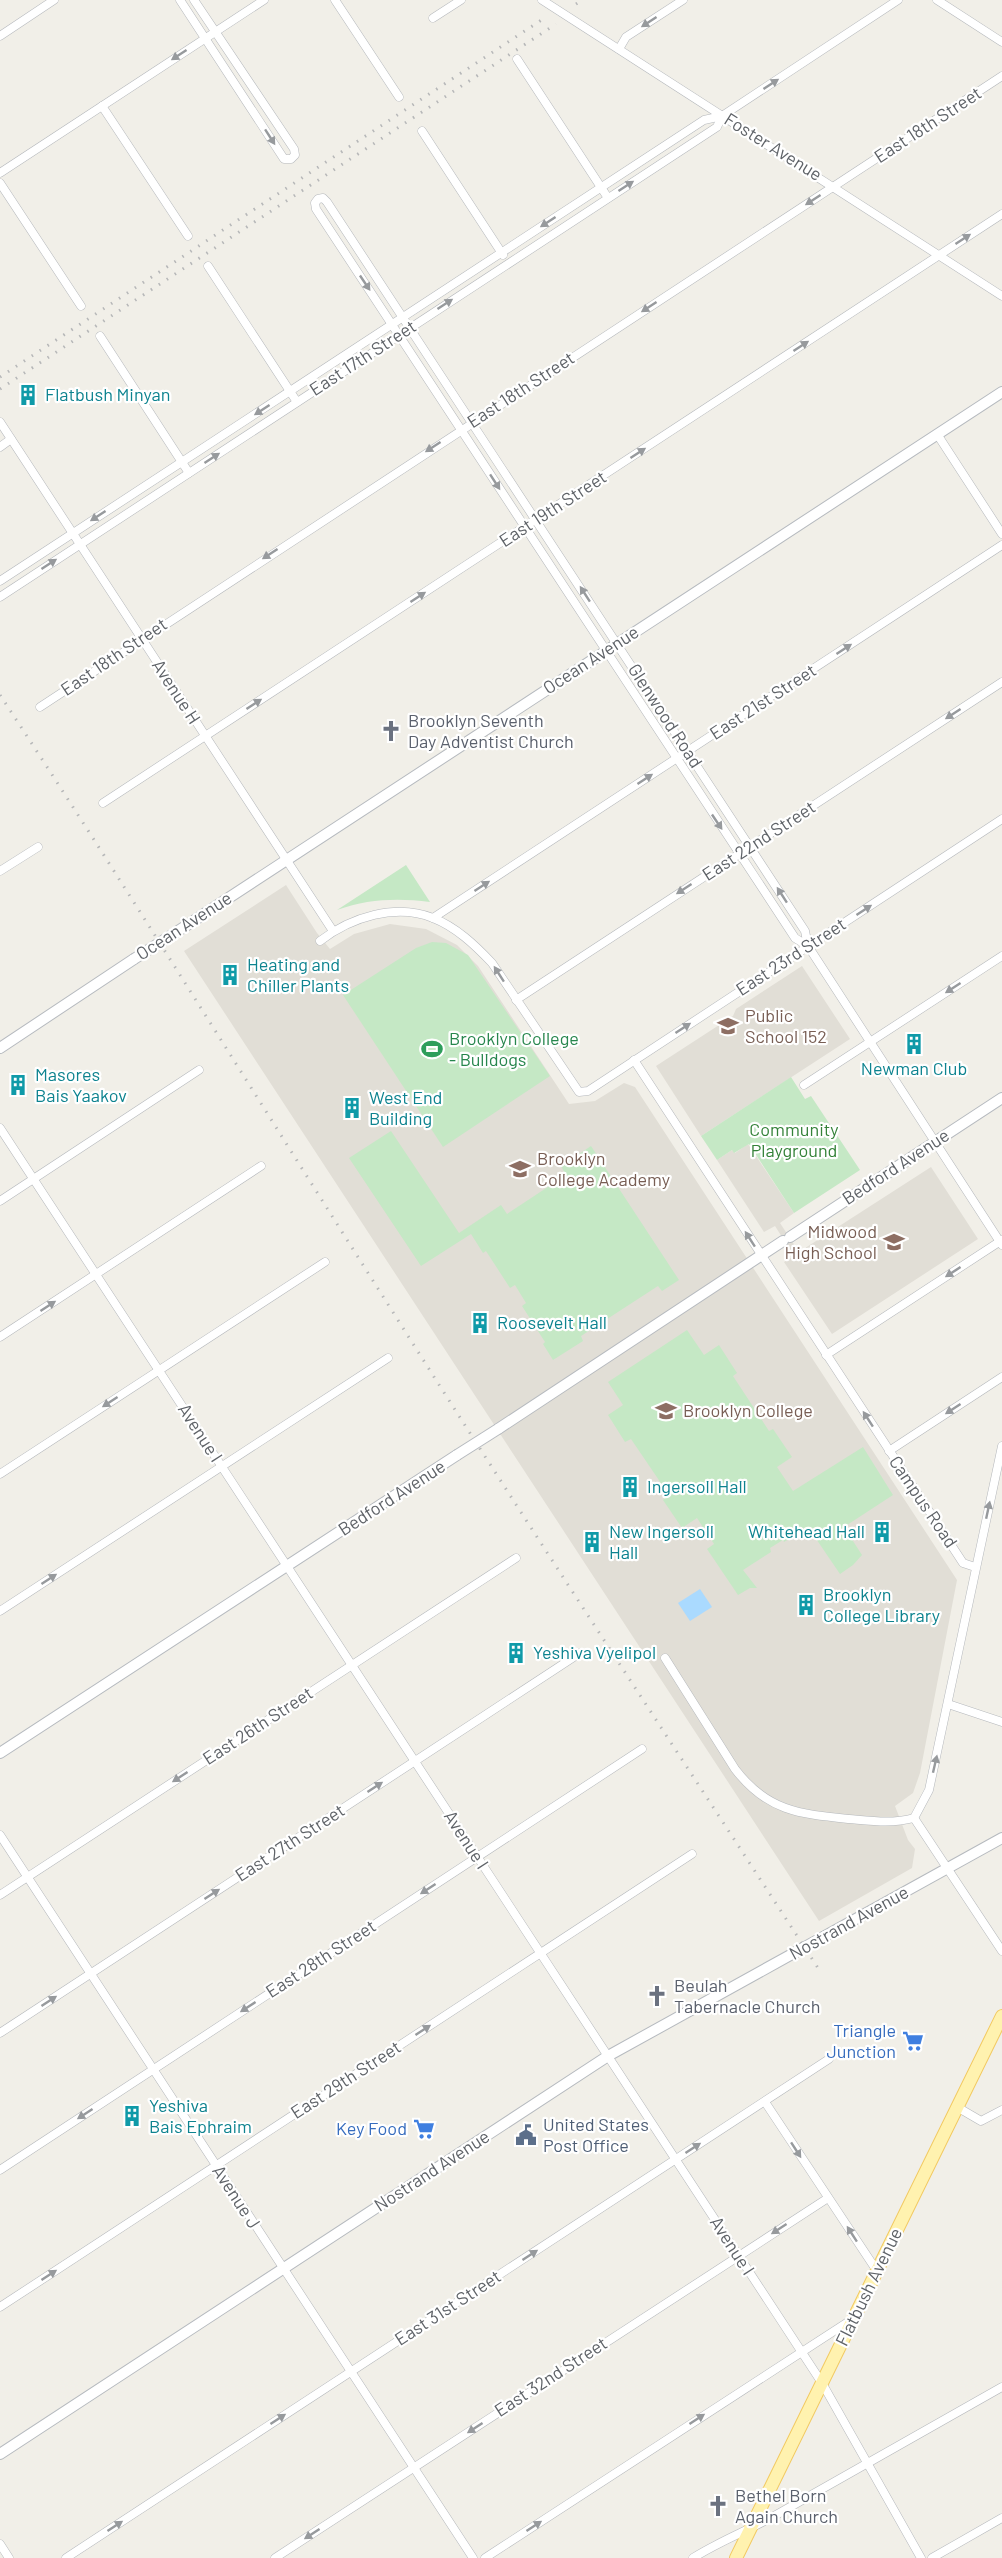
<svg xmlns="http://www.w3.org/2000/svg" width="1002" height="2558" font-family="Barlow,sans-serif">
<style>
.education{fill:#e1ded6}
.green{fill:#c5e8c5}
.water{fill:#aadaff}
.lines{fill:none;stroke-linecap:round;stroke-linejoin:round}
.minor-casing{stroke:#b5b8bc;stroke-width:9}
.secondary-casing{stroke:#b6babf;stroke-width:12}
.primary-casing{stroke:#f2c960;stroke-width:14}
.minor{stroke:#fff;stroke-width:8}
.secondary{stroke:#fff;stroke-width:10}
.primary{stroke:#fff2af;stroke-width:12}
.rail{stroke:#b6b7b8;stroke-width:3;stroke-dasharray:1.5 8;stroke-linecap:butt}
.secondary-bridge-casing{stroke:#b6babf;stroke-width:12;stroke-linecap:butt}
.secondary-bridge{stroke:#fff;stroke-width:10}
.oneway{fill:#979a9d}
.labels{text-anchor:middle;stroke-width:4.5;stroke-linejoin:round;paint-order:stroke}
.street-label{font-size:18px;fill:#5f6368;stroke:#fff}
.culture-label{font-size:18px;fill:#0d838f;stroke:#fff;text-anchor:start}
.worship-label{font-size:18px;fill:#5b616d;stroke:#fff;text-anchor:start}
.education-label{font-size:18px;fill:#785e54;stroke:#fff;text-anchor:start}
.leisure-label{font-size:18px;fill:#27864d;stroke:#fff;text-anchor:start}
.park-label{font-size:18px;fill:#348238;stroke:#fff}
.shop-label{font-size:18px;fill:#366cbe;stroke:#fff;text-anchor:end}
.service-label{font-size:18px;fill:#4e5e75;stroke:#fff;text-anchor:start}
</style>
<rect width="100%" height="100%" fill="#f1efe8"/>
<g class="education">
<polygon points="286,885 317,933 330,949 354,934 390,924 426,929 457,945 478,966 569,1104 595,1101 624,1083 635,1087 957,1580 920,1773 913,1793 895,1806 908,1840 915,1849 912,1868 819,1921 184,951"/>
<polygon points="802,966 850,1039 701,1136 656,1066 733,1016 736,1009"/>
<polygon points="748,1144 794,1213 780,1223 799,1252 931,1167 978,1239 832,1334 784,1262 794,1256 775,1226 764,1232 717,1160 732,1150 735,1153"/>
</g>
<g class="green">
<path d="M 406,865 L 430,902 C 397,898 368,899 337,910 Z"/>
<polygon points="432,942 446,943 468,955 550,1076 443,1147 343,995 416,948"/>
<polygon points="791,1077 805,1099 811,1096 860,1170 794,1213 749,1144 734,1153 732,1150 717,1160 701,1136"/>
<polygon points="391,1131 459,1233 501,1205 507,1214 566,1175 561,1166 591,1146 679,1280 662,1291 658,1286 581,1336 583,1341 553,1360 543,1344 545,1342 522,1306 526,1303 515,1285 510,1288 486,1251 483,1253 471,1234 421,1266 349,1158"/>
<polygon points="687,1330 704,1355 719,1345 737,1373 733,1376 769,1431 773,1429 792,1457 777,1467 793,1491 863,1447 893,1495 844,1527 862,1555 853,1565 840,1574 808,1527 784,1542 783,1540 770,1548 771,1552 743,1570 757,1588 750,1588 738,1595 707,1549 714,1544 697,1518 682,1528 663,1500 669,1495 631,1439 625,1442 608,1415 623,1405 608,1382"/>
</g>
<polygon class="water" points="700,1589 712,1607 690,1621 678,1603"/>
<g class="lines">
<defs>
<g id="minor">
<polyline points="180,0 284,159 291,159 295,155 294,149 194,0"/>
<polyline points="335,0 399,97"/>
<polyline points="542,0 1002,296"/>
<polyline points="937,0 1002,42"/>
<polyline points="433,18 461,0"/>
<polyline points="0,36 54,0"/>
<polyline points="619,49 626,37 683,0"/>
<polyline points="517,59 608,198"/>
<polyline points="102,106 188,236"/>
<polyline points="422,131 503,255"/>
<polyline points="0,173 264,0"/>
<polyline points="0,183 81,306"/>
<polyline points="208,266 297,402"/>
<polyline points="100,336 189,473"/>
<polyline points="0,422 333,931"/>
<polyline points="937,434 1002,534"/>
<polyline points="0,447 11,439"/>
<polyline points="0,581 704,120 722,116 898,0"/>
<polyline points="0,597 717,127 722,116"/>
<polyline points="40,707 1002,76"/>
<polyline points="103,803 1002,214"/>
<polyline points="0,871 38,847"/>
<polyline points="433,918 1002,545"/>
<path d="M 320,941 C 351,917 396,903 433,918 C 456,927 475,945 492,963 L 579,1092 L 588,1091 L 1002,819"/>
<polyline points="808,946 795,938 316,209 315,203 318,199 323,198 327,202 805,931 808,946 1002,1245"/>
<polyline points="516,1000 1002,682"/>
<polyline points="634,1060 963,1563 975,1567"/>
<polyline points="804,1085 1002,956"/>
<polyline points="0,1128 822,2383 921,2558"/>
<polyline points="0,1201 199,1070"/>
<polyline points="0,1337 261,1166"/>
<polyline points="826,1355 1002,1240"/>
<polyline points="889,1451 1002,1377"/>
<polyline points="0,1474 325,1262"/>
<polyline points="0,1611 388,1358"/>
<path d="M 665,1658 L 735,1769 C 767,1811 799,1814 849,1819 C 872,1821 892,1824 914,1818 L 929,1790 L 1002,1446"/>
<polyline points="948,1704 1002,1722"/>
<polyline points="914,1818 1002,1951"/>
<polyline points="0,1835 473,2558"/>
<polyline points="0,1895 516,1558"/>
<polyline points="0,2033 580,1653"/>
<polyline points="765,2102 877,2271"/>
<polyline points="957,2107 981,2121 1002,2110"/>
<polyline points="0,2170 642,1749"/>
<polyline points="0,2307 692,1854"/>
<polyline points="0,2544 9,2558"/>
<polyline points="66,2558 829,2059"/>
<polyline points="275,2558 828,2198"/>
<polyline points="485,2558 851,2320"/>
<path d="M 693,2558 C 720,2541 749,2530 776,2515 L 1002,2387"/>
<polyline points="932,2558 1002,2518"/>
</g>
<g id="secondary">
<polyline points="175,933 1002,392"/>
<polyline points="0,1048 134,959"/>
<polyline points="790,1237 1002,1098"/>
<polyline points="498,1429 783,1241"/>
<polyline points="0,1753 457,1455"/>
<polyline points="825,1936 1002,1838"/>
<polyline points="0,2454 608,2056 794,1953"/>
</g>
<polyline id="primary" points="736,2558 1002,2016"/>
</defs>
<use href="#minor" class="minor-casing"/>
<use href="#secondary" class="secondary-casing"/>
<use href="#primary" class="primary-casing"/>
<use href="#minor" class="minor"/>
<use href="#secondary" class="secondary"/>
<use href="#primary" class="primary"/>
<g class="rail">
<polyline points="576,4 582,0"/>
<polyline points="0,377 546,17"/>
<polyline points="0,389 556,24"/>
<path d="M 0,695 C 131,894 256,1097 384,1298 C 526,1523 673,1745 818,1968"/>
</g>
<defs>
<g id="secondary-bridge">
<polyline points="134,959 175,933"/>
<polyline points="457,1455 498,1429"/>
<polyline points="794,1953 825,1936"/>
</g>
</defs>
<use href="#secondary-bridge" class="secondary-bridge-casing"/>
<use href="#secondary-bridge" class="secondary-bridge"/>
</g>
<defs><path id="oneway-solid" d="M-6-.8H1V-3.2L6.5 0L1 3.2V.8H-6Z" transform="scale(1.5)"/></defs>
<g class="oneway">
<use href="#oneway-solid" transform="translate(649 22) rotate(147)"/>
<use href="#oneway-solid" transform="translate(179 55) rotate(147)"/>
<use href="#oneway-solid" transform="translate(771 84) rotate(-33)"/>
<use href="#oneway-solid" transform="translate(270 137) rotate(57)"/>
<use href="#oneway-solid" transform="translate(626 186) rotate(-33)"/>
<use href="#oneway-solid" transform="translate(813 200) rotate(147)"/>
<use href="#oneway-solid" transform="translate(548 222) rotate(147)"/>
<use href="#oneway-solid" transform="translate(963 239) rotate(-33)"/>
<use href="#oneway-solid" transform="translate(365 283) rotate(56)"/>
<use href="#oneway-solid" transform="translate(445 304) rotate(-33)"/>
<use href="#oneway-solid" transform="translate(649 307) rotate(147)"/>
<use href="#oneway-solid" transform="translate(801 346) rotate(-33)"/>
<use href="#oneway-solid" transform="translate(262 410) rotate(147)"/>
<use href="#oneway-solid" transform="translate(433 447) rotate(147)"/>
<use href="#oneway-solid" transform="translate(638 453) rotate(-33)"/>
<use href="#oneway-solid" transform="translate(212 458) rotate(-33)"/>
<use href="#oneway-solid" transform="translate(495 482) rotate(57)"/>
<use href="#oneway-solid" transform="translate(98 516) rotate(147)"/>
<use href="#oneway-solid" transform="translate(270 554) rotate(147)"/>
<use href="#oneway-solid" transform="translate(49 564) rotate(-33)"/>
<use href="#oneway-solid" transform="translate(585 594) rotate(-123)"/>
<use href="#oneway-solid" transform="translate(418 597) rotate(-33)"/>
<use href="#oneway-solid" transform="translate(844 649) rotate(-33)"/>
<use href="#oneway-solid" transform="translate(254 704) rotate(-33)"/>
<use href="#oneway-solid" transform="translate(953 714) rotate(147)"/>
<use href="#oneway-solid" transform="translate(645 779) rotate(-33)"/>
<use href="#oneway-solid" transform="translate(717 822) rotate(56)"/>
<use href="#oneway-solid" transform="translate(482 886) rotate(-33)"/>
<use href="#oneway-solid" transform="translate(684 889) rotate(147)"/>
<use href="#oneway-solid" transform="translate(782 895) rotate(-123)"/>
<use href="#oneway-solid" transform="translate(864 910) rotate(-33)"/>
<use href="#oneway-solid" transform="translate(499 974) rotate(-123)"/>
<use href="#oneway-solid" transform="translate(953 988) rotate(147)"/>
<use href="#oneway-solid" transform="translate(683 1028) rotate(-33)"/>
<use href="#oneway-solid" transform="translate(750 1239) rotate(-123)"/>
<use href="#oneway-solid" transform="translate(953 1272) rotate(147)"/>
<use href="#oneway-solid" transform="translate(48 1306) rotate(-33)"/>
<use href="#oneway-solid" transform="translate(110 1402) rotate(147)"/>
<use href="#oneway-solid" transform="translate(953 1409) rotate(147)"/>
<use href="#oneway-solid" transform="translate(868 1419) rotate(-123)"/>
<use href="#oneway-solid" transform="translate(988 1510) rotate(-78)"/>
<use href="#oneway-solid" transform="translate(49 1579) rotate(-33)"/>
<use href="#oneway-solid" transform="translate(935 1764) rotate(-77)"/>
<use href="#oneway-solid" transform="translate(180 1777) rotate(147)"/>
<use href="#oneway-solid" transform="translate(375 1787) rotate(-33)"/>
<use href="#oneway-solid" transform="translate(428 1889) rotate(147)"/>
<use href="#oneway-solid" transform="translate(212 1894) rotate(-33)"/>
<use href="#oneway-solid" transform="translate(49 2001) rotate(-33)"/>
<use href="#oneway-solid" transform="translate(248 2007) rotate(147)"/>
<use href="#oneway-solid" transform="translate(423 2030) rotate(-33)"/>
<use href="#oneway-solid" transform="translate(85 2114) rotate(147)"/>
<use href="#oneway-solid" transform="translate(693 2148) rotate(-33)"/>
<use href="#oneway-solid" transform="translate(796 2150) rotate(57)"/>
<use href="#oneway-solid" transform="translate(779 2229) rotate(147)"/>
<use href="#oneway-solid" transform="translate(852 2234) rotate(-123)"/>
<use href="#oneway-solid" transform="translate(530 2255) rotate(-33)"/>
<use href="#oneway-solid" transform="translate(49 2275) rotate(-33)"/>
<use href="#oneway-solid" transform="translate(278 2419) rotate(-33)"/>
<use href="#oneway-solid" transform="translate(697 2419) rotate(-33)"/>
<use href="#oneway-solid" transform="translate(475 2428) rotate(147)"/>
<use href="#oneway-solid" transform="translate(115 2526) rotate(-33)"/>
<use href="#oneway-solid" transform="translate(534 2526) rotate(-33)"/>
<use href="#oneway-solid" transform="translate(312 2534) rotate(147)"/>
</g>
<defs>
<symbol id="building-bare" viewBox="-9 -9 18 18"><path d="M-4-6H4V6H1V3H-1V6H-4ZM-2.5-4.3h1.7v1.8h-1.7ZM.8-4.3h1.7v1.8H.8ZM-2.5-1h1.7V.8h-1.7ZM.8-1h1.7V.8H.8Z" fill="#0f9aa8" stroke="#fff" stroke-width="2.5" paint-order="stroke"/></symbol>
<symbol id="church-bare" viewBox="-9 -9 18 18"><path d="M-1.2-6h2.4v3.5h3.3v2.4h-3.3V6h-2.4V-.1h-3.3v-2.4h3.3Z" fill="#6b7280" stroke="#fff" stroke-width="2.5" paint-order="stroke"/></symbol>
<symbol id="school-bare" viewBox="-9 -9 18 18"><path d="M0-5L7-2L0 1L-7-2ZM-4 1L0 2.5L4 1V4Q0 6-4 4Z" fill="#8d6e63" stroke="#fff" stroke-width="2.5" paint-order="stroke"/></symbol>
<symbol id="stadium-bare" viewBox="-9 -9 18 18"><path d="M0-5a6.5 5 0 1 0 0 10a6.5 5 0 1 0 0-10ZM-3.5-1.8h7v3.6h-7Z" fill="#2e9e5b" stroke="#fff" stroke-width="2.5" paint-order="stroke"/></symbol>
<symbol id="university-bare" viewBox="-9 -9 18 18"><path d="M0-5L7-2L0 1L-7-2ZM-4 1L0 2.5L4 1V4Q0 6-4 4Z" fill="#8d6e63" stroke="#fff" stroke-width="2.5" paint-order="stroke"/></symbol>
<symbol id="supermarket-bare" viewBox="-9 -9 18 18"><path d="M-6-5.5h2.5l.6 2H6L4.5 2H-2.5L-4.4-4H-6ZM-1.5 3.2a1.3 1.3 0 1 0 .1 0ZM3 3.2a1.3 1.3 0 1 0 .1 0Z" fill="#3f7fe0" stroke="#fff" stroke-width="2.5" paint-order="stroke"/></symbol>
<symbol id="civic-bare" viewBox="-9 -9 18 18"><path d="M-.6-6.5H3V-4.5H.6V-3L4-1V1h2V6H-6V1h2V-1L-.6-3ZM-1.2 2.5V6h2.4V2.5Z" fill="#5c6f8a" stroke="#fff" stroke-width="2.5" paint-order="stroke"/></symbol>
</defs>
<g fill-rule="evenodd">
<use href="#building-bare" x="13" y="380" width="30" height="30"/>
<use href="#church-bare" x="376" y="716" width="30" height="30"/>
<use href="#building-bare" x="215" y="960" width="30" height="30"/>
<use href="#school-bare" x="713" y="1011" width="30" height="30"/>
<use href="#building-bare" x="899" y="1029" width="30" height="30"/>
<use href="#stadium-bare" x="417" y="1034" width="30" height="30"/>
<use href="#building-bare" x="3" y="1070" width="30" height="30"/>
<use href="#building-bare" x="337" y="1093" width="30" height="30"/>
<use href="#school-bare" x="505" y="1154" width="30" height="30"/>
<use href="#school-bare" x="879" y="1227" width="30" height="30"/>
<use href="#building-bare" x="465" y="1308" width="30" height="30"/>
<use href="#university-bare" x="651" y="1396" width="30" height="30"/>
<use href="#building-bare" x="615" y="1472" width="30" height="30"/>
<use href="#building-bare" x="867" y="1517" width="30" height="30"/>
<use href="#building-bare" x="577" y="1527" width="30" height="30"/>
<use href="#building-bare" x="791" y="1590" width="30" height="30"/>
<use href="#building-bare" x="501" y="1638" width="30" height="30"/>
<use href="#church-bare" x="642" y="1981" width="30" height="30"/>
<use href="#supermarket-bare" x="898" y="2026" width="30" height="30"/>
<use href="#building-bare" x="117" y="2101" width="30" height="30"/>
<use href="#supermarket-bare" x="409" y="2114" width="30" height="30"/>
<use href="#civic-bare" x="511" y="2120" width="30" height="30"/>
<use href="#church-bare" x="703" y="2491" width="30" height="30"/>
</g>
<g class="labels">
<g class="street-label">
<text transform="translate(928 125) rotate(-33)" y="6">East 18th Street</text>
<text transform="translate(773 147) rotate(32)" y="6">Foster Avenue</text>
<text transform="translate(363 358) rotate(-33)" y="6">East 17th Street</text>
<text transform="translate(521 390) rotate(-33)" y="6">East 18th Street</text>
<text transform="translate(553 509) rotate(-33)" y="6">East 19th Street</text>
<text transform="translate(114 657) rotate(-34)" y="6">East 18th Street</text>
<text transform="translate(591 660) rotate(-33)" y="6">Ocean Avenue</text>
<text transform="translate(176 692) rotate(57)" y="6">Avenue H</text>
<text transform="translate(763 702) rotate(-33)" y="6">East 21st Street</text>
<text transform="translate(665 716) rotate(57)" y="6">Glenwood Road</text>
<text transform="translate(759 841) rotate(-33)" y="6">East 22nd Street</text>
<text transform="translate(184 926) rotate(-33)" y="6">Ocean Avenue</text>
<text transform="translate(791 957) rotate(-33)" y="6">East 23rd Street</text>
<text transform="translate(896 1167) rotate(-33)" y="6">Bedford Avenue</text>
<text transform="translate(200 1433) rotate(57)" y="6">Avenue I</text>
<text transform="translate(392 1498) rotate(-33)" y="6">Bedford Avenue</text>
<text transform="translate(923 1502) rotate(56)" y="6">Campus Road</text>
<text transform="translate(258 1726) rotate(-33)" y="6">East 26th Street</text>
<text transform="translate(466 1840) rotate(57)" y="6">Avenue I</text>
<text transform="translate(290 1843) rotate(-33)" y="6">East 27th Street</text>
<text transform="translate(849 1923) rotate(-29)" y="6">Nostrand Avenue</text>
<text transform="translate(321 1959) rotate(-33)" y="6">East 28th Street</text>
<text transform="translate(346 2080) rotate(-33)" y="6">East 29th Street</text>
<text transform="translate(432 2171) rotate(-33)" y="6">Nostrand Avenue</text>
<text transform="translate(236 2197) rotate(57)" y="6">Avenue J</text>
<text transform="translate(732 2246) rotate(57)" y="6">Avenue I</text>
<text transform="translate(869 2287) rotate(-64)" y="6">Flatbush Avenue</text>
<text transform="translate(448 2308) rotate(-33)" y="6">East 31st Street</text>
<text transform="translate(551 2377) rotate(-33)" y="6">East 32nd Street</text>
</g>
<g class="culture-label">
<text x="45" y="401">Flatbush Minyan</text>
<text x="247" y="971">Heating and<tspan x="247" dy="21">Chiller Plants</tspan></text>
<text x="914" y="1075" text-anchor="middle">Newman Club</text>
<text x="35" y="1081">Masores<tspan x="35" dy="21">Bais Yaakov</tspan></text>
<text x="369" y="1104">West End<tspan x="369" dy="21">Building</tspan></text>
<text x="497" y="1329">Roosevelt Hall</text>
<text x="647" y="1493">Ingersoll Hall</text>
<text x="609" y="1538">New Ingersoll<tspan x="609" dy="21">Hall</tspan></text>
<text x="865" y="1538" text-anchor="end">Whitehead Hall</text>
<text x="823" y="1601">Brooklyn<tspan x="823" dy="21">College Library</tspan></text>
<text x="533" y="1659">Yeshiva Vyelipol</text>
<text x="149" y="2112">Yeshiva<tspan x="149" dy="21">Bais Ephraim</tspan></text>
</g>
<g class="worship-label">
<text x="408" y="727">Brooklyn Seventh<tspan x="408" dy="21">Day Adventist Church</tspan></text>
<text x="674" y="1992">Beulah<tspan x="674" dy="21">Tabernacle Church</tspan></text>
<text x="735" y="2502">Bethel Born<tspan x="735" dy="21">Again Church</tspan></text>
</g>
<g class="education-label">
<text x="745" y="1022">Public<tspan x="745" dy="21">School 152</tspan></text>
<text x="537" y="1165">Brooklyn<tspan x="537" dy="21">College Academy</tspan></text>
<text x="877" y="1238" text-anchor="end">Midwood<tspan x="877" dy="21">High School</tspan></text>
<text x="683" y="1417">Brooklyn College</text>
</g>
<g class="leisure-label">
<text x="449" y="1045">Brooklyn College<tspan x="449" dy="21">- Bulldogs</tspan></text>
</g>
<g class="park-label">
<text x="794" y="1136">Community<tspan x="794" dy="21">Playground</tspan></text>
</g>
<g class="shop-label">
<text x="896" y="2037">Triangle<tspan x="896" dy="21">Junction</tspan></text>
<text x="407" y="2135">Key Food</text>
</g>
<g class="service-label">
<text x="543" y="2131">United States<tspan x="543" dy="21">Post Office</tspan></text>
</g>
</g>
</svg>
